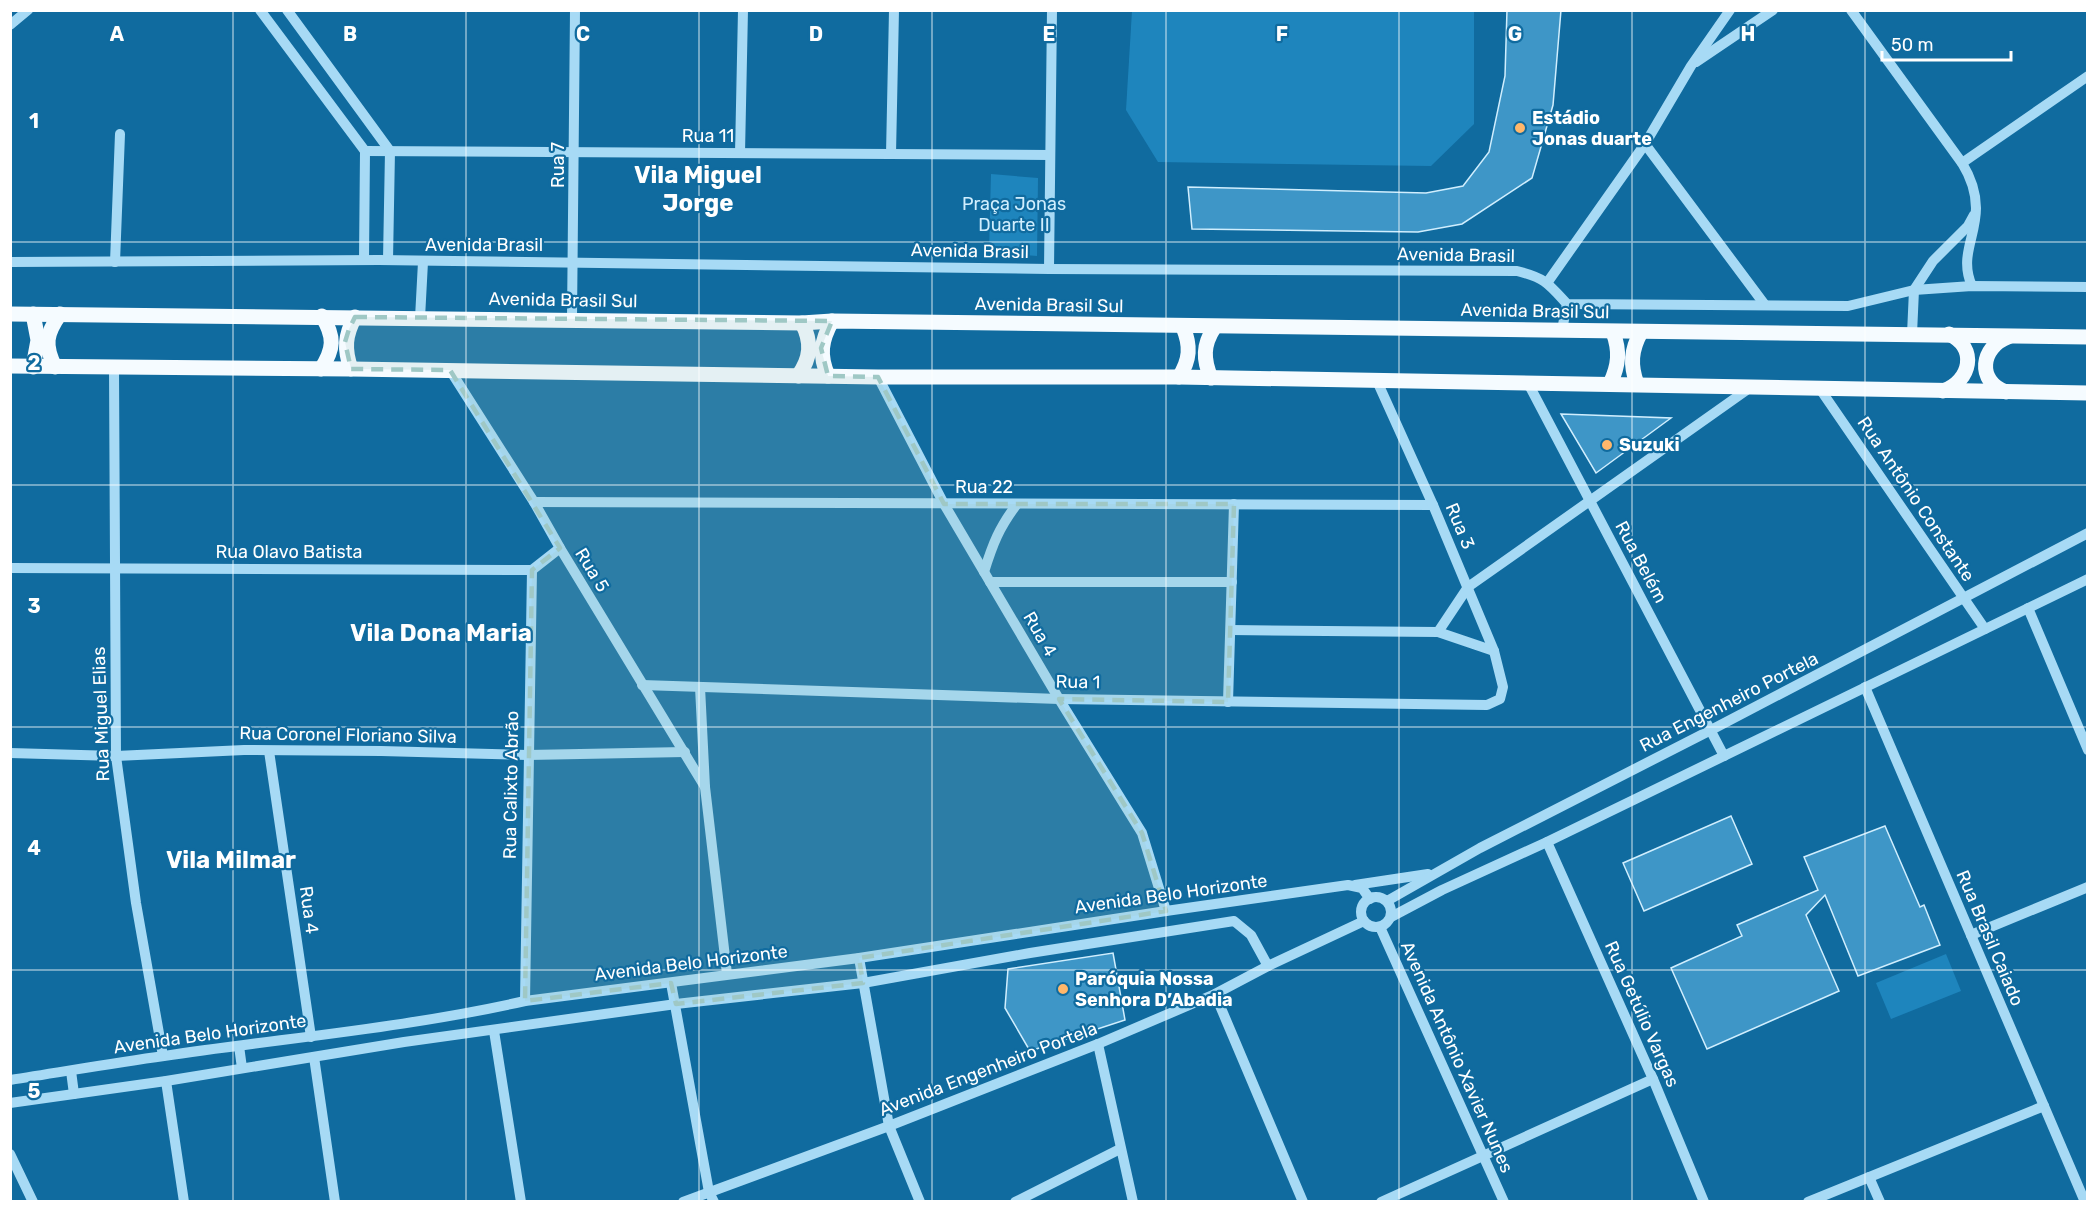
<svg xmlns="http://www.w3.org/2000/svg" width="2098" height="1212" font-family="Rubik,sans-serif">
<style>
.green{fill:#1e85bd}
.building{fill:#3e96c7;stroke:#d0eefe;stroke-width:1.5}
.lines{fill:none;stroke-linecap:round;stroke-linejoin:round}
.minor{stroke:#a7daf5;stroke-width:10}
.major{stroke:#f5fbff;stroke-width:15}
.marked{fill:#9fc8c5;fill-opacity:0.2;stroke:#9fc8c5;stroke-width:4.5;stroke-dasharray:12 8;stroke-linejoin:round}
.grid{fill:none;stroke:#fff;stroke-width:1.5;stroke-opacity:0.55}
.poi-dot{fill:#ffb76b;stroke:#106b9f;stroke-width:2}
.labels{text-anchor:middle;stroke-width:4.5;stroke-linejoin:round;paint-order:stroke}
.poi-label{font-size:18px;font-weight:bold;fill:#fff;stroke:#106b9f;text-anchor:start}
.street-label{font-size:18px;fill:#fff;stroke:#106b9f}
.park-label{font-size:18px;fill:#d0eefe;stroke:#106b9f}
.district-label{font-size:24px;font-weight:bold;fill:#fff;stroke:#106b9f}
.grid-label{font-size:20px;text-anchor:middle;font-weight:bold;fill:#fff;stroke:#106b9f;stroke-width:4.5;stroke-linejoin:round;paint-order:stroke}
</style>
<rect width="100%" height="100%" fill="#106b9f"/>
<g class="green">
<polygon points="1132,11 1474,11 1474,124 1431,166 1158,162 1126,110"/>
<polygon points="991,174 1038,178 1037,256 989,252"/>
<polygon points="1946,954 1961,991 1891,1019 1876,983"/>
</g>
<g class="building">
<polygon points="1507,10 1561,10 1553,105 1532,178 1462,224 1418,232 1192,229 1188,187 1426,193 1463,186 1489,152 1505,76"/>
<polygon points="1561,414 1671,418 1596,473"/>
<polygon points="1731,816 1752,864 1644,911 1623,863"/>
<polygon points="1885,826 1920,907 1924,905 1940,945 1858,976 1825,895 1806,915 1839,991 1707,1049 1671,968 1742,936 1737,925 1818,890 1804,857"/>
<polygon points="1113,953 1125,1020 1030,1051 1005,1008 1008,969"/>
</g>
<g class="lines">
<g class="minor">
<polyline points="260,10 365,151 364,260"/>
<polyline points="287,10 390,151 388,260"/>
<path d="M 1851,10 L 1962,163 C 1970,176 1976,192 1976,208 C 1976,237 1959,257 1972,286"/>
<polyline points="10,25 28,10"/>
<polyline points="1696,62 1773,10"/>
<polyline points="1645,144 1765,305"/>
<polyline points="365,151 1050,155"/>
<polyline points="740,153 743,10"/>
<polyline points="891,154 894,10"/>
<polyline points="1962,163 2088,76"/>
<path d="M 10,262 L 379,260 L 1049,269 L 1517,271 C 1545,278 1548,283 1567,304 L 1848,306 L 1914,290 L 1972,286 L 2088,287"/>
<polyline points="115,262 120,134"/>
<polyline points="1049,269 1052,10"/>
<polyline points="1547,283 1645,144 1691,66 1730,10"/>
<polyline points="420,318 423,262"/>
<polyline points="572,319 575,10"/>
<polyline points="1562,330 1567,304"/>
<polyline points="1912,334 1914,290 1933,261 1968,226 1974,215"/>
<polyline points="114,368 116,756 136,903 163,1056"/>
<polyline points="450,370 534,502 560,548 705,787"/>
<polyline points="878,377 944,504 1059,699 1142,833 1166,911"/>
<polyline points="1528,383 1724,756"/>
<polyline points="1820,389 1985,629"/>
<polyline points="534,502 1433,505"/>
<polyline points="10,568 532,570 560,548"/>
<path d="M 984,572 C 993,543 999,528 1017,504"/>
<polyline points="990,582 1232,582"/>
<polyline points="2028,608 2088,750"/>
<polyline points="1231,630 1438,632 1494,651"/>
<polyline points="1438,632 1468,587 1751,387"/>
<polyline points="642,685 1059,699 1487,705 1500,699 1503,687 1494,651 1433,505 1377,381"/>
<polyline points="700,687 705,787 727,974"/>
<polyline points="1865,687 2085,1202"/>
<polyline points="1228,702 1234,504"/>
<polyline points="269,751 311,1037"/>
<polyline points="10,753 116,756 244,750 381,751 528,755 685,752"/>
<polyline points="1547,842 1653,1079 1704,1202"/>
<polyline points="1355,885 1428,874"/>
<circle cx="1376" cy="912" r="15"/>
<polyline points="1387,901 1480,848 1711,730 2088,533"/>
<polyline points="1391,917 1442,890 1547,842 2088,579"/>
<polyline points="1380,927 1504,1202"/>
<polyline points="1971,935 2088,887"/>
<polyline points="859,958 889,1126 920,1202"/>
<polyline points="671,983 709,1192 714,1202"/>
<polyline points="1215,994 1303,1202"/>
<polyline points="525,1001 532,570"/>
<polyline points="494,1031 521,1202"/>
<polyline points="1098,1044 1133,1202"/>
<polyline points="239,1046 242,1068"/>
<polyline points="314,1057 335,1202"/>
<polyline points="71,1071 74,1094"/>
<path d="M 10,1080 C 62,1072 113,1063 164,1056 C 284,1038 406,1028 525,1001 L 859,958 L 1166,911 L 1348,885 L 1362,888 L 1370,899"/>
<polyline points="166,1081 184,1202"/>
<polyline points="10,1103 166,1081 404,1042 676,1004 863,983 1030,953 1234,921 1251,935 1268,966"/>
<polyline points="10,1154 33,1202"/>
<polyline points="1869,1177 1880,1202"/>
<polyline points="683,1202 889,1126 1098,1044 1215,994 1268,966 1364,921"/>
<polyline points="1015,1202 1120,1149"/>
<polyline points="1381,1202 1653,1079"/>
<polyline points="1808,1202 2044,1106"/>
</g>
<g class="major">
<polyline points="10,314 802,323 832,321 2088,337"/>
<polyline points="10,366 351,369 878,377 1179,377 2088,393"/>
<polyline points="33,367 38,340 33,314"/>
<path d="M 55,367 C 44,345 46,334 60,314"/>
<path d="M 321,369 C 334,349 335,337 322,316"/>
<path d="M 351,369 C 344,349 345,335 355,317"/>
<path d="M 798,376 C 811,358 812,342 802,323"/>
<path d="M 828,376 C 819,355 821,341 832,321"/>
<path d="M 1179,377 C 1190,360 1191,346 1183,327"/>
<path d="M 1211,378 C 1203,359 1203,345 1214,328"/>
<path d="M 1610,384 C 1619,365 1620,351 1613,332"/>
<path d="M 1637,384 C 1630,365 1631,350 1641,332"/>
<path d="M 1943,391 C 1971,381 1978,348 1949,334"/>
<path d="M 2006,392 C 1976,381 1981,347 2008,337"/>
</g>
</g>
<path class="marked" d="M 355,317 L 832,321 L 821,348 L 828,376 L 878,377 L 944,504 L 1234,504 L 1228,702 L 1059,699 L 1142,833 L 1166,911 L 859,958 L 863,983 L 676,1004 L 671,983 L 525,1001 L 532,570 L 560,548 L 450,370 L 351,369 L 345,342 L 349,329 Z"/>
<path class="grid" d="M 233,10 L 233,1202M 466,10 L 466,1202M 699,10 L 699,1202M 932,10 L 932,1202M 1166,10 L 1166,1202M 1399,10 L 1399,1202M 1632,10 L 1632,1202M 1865,10 L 1865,1202M 10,242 L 2088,242M 10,485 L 2088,485M 10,727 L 2088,727M 10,970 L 2088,970"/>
<g class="poi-dot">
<circle cx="1520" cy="128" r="6"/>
<circle cx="1607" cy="445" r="6"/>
<circle cx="1063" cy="989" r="6"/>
</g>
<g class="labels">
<g class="poi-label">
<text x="1532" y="124">Estádio<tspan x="1532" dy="21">Jonas duarte</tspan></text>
<text x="1619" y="451">Suzuki</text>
<text x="1075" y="985">Paróquia Nossa<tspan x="1075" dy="21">Senhora D’Abadia</tspan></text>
</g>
<g class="street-label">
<text x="708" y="142">Rua 11</text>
<text transform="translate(558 165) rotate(-90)" y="6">Rua 7</text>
<text x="484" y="251">Avenida Brasil</text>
<text transform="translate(970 251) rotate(1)" y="6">Avenida Brasil</text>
<text transform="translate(1456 255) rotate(1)" y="6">Avenida Brasil</text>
<text transform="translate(563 300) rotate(1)" y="6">Avenida Brasil Sul</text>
<text transform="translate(1049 305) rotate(1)" y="6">Avenida Brasil Sul</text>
<text transform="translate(1535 311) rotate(1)" y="6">Avenida Brasil Sul</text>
<text x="984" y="493">Rua 22</text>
<text transform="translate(1916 499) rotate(56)" y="6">Rua Antônio Constante</text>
<text transform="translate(1460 526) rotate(67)" y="6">Rua 3</text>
<text x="289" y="558">Rua Olavo Batista</text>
<text transform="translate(1641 562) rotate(62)" y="6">Rua Belém</text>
<text transform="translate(592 570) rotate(59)" y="6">Rua 5</text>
<text transform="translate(1040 634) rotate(60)" y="6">Rua 4</text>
<text transform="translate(1078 682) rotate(1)" y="6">Rua 1</text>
<text transform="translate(1729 702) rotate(-27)" y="6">Rua Engenheiro Portela</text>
<text transform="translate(101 714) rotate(-92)" y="6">Rua Miguel Elias</text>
<text transform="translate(348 735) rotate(1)" y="6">Rua Coronel Floriano Silva</text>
<text transform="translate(511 785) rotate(-89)" y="6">Rua Calixto Abrão</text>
<text transform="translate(1171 894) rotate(-8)" y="6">Avenida Belo Horizonte</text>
<text transform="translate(309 910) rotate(82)" y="6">Rua 4</text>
<text transform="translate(1990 938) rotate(67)" y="6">Rua Brasil Caiado</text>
<text transform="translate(691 963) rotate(-7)" y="6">Avenida Belo Horizonte</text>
<text transform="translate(1642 1014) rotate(66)" y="6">Rua Getúlio Vargas</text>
<text transform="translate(210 1034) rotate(-8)" y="6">Avenida Belo Horizonte</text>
<text transform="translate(1457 1057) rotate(66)" y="6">Avenida Antônio Xavier Nunes</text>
<text transform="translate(988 1069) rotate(-21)" y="6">Avenida Engenheiro Portela</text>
</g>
<g class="park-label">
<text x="1014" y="210">Praça Jonas<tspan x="1014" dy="21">Duarte II</tspan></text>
</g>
<g class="district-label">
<text x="698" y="183">Vila Miguel<tspan x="698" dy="28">Jorge</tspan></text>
<text x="441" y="641">Vila Dona Maria</text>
<text x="231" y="868">Vila Milmar</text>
</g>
</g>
<g class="grid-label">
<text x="117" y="41">A</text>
<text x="350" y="41">B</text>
<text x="583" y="41">C</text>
<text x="816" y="41">D</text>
<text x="1049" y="41">E</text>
<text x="1282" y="41">F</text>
<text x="1515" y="41">G</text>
<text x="1748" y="41">H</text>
<text x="34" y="128">1</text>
<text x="34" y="370">2</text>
<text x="34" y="613">3</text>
<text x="34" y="855">4</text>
<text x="34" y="1098">5</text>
</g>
<rect width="2098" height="1212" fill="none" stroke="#ffffff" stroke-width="24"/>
<path d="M1882 51v9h129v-9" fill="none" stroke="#ffffff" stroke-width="3"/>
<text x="1891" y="51" font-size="18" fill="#ffffff" stroke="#106b9f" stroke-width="4.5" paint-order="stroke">50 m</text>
</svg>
